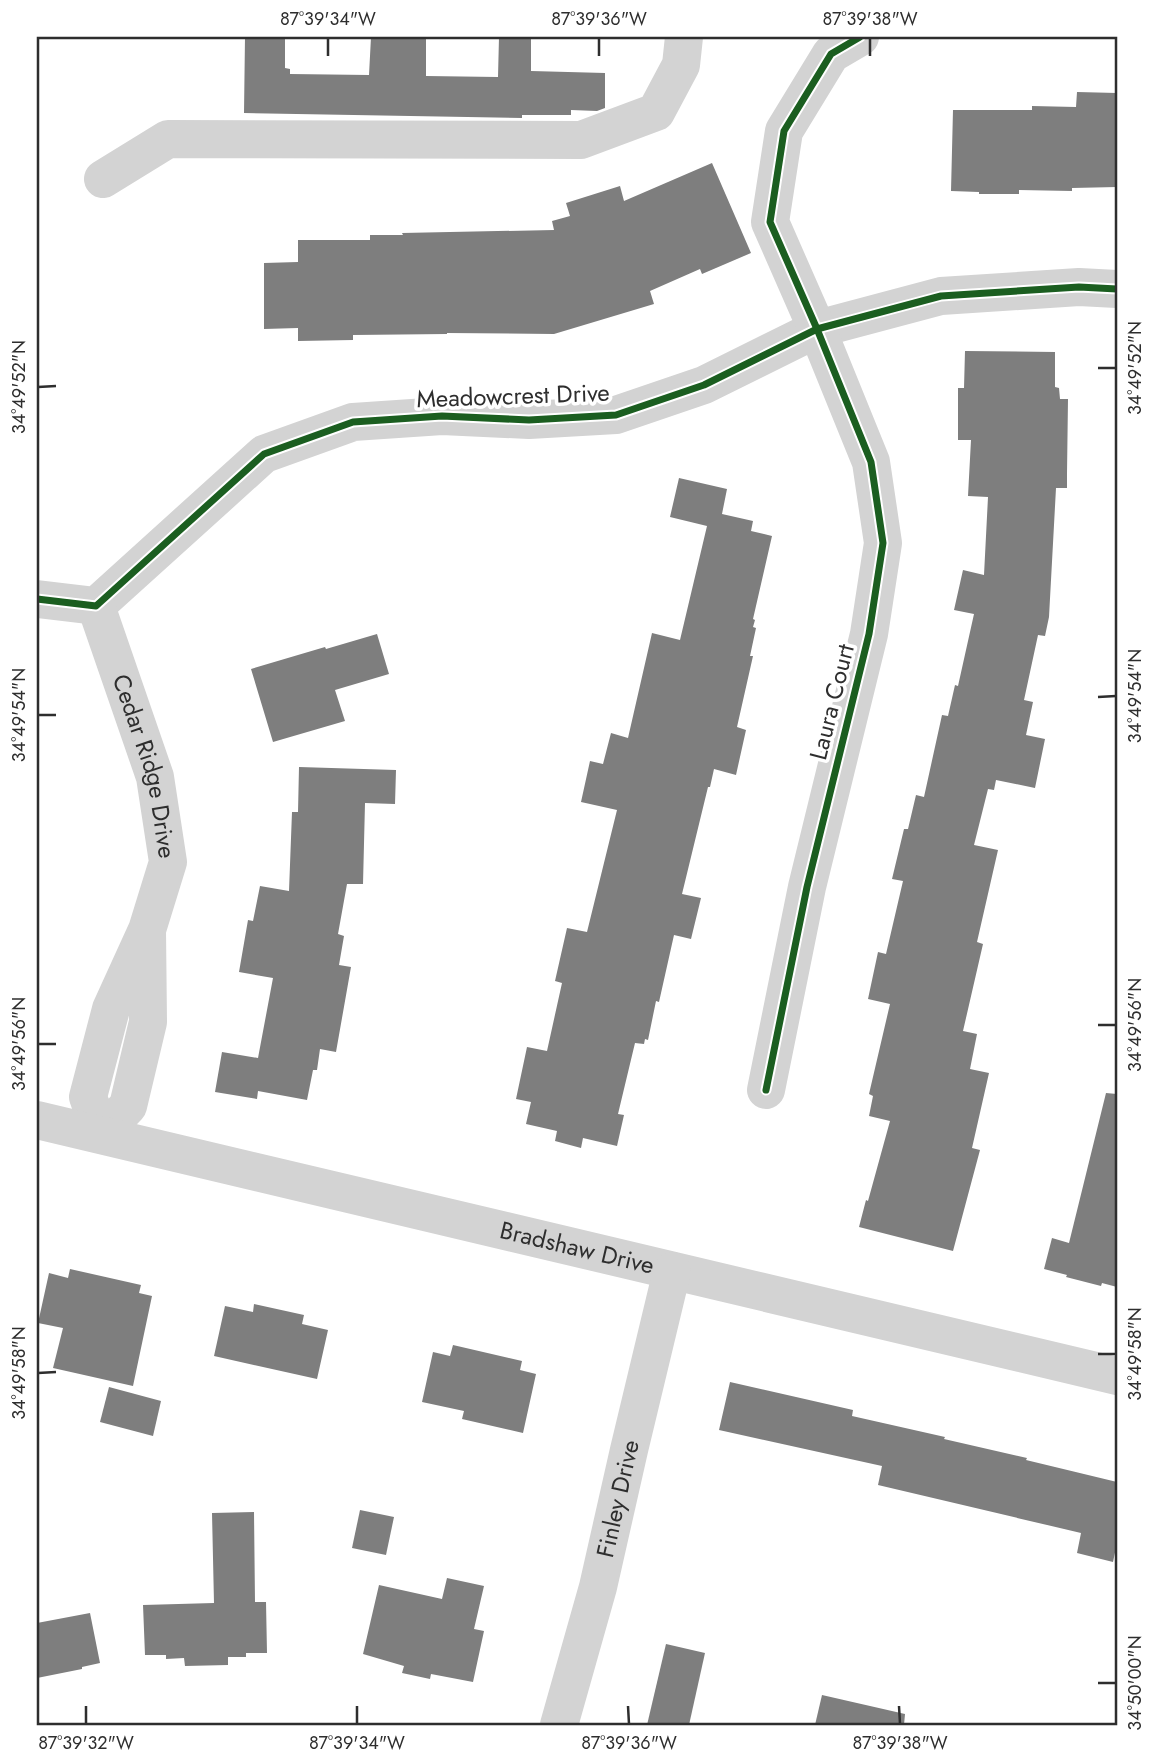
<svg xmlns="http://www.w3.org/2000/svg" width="1154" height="1762" font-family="Jost,sans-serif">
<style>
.building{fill:#7e7e7e}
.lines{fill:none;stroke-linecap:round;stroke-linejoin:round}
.minor{stroke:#d3d3d3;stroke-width:38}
.cycleway-casing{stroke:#fff;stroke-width:11}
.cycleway{stroke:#1b5e20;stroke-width:7}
.ticks{fill:none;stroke:#2e2e2e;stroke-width:2.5}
.labels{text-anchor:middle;stroke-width:7;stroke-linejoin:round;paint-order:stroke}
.street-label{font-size:24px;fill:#2e2e2e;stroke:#fff}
.neatline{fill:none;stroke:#2e2e2e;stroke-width:2.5}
.ticks-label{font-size:18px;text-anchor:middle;fill:#2e2e2e}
</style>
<rect width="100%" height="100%" fill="#fff"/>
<g class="building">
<polygon points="245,37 285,37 285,68 290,69 290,74 369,75 371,37 426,37 426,76 498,77 499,37 531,37 531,71 605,73 605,108 597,111 571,110 571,115 522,115 522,118 244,113"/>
<polygon points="1077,92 1117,93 1117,187 1072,188 1072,191 1019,190 1019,194 979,194 979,192 951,191 953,110 1032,110 1032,106 1076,107"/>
<polygon points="712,163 751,253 702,274 700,269 650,291 654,304 554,334 447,333 447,334 353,335 353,340 298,341 298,328 264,329 264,263 298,262 298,240 370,240 370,235 403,235 402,233 554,230 552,221 570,216 566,203 620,186 624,201"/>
<polygon points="965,351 1055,352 1055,387 1059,388 1060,399 1068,399 1067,473 1067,488 1056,488 1049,617 1045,636 1038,635 1024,700 1033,702 1026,735 1045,739 1035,788 996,780 994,790 988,789 974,845 998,850 977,942 983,944 963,1031 977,1034 970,1069 989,1073 972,1148 980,1150 953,1251 859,1227 866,1200 868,1201 890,1121 869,1116 873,1096 869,1094 890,1004 868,999 878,952 886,954 903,881 892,879 904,829 908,829 916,795 924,797 942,715 948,716 955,685 958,686 974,614 954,610 963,570 984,575 988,497 968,496 971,440 958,440 958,388 964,388"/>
<polygon points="679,478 727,489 722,514 753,521 751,531 772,536 753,619 755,620 753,627 756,628 750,656 753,656 737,727 746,730 736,775 714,769 710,787 708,787 682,894 701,898 691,939 674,935 659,1002 656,1001 648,1040 645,1039 644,1044 635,1043 618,1114 624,1115 617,1146 583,1138 581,1148 555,1141 557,1131 526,1124 531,1102 516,1099 527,1047 547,1051 562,983 555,981 567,928 587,932 617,810 581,802 590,761 603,764 611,733 628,738 652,633 680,640 707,526 670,517"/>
<polygon points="377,634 389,674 335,690 345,721 273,742 251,669 325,647 326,649"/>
<polygon points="299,767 396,770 395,804 365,803 363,884 347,884 338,934 344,936 339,965 351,967 336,1052 320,1049 317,1070 313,1070 307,1100 258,1091 257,1099 215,1092 222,1052 258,1058 273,978 239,972 248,920 253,921 260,886 289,891 292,812 298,812"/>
<polygon points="1106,1093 1117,1094 1117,1287 1102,1283 1101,1286 1066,1277 1067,1275 1044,1269 1052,1238 1069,1243"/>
<polygon points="70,1269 141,1285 139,1293 152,1296 133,1386 53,1368 63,1328 38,1323 49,1273 68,1278"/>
<polygon points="254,1304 304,1315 302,1324 328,1330 317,1379 214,1356 225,1306 253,1312"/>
<polygon points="453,1345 522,1361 520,1370 536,1374 523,1433 462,1419 464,1411 422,1402 433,1352 450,1356"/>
<polygon points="730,1382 853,1410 852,1416 945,1437 944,1439 1027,1458 1026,1460 1117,1482 1117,1543 1113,1562 1077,1553 1081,1533 878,1485 882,1466 719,1430"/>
<polygon points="109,1387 161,1401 153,1436 100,1422"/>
<polygon points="360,1510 394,1517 386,1555 352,1548"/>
<polygon points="254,1512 255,1602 266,1602 267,1653 246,1653 246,1657 228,1657 228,1665 185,1666 184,1658 166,1659 166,1655 145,1655 143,1605 214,1603 212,1513"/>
<polygon points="447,1578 484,1586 474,1629 484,1631 473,1682 431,1674 430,1679 402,1673 404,1666 363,1654 379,1585 442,1599"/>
<polygon points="90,1613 100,1663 82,1667 82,1669 37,1678 37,1623"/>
<polygon points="666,1644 705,1653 689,1725 647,1725"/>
<polygon points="822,1695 905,1714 904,1725 815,1725"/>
</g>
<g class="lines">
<g class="minor">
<polyline points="103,179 168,139 581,140 656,112 681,65 684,37"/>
<polyline points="37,599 96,606 264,454 353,422 442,416 529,420 616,415 704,385 817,329 941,296 1079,287 1117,289"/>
<path id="s1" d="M 96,606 L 155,777 L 168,862 L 147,930 L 111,1009 L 88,1097 L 101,1134 L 128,1106 L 148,1022 L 147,930"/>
<polyline points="766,1090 807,887 869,634 883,543 871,462 817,329 770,222 784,131 831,54 860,37"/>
<path id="s2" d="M 37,1120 L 1117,1376"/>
<path id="s3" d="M 559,1725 L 598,1587 L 629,1450 L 672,1271"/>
</g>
<defs>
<g id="cycleway">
<polyline points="37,599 96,606 264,454 353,422 442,416 529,420 616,415 704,385 817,329 941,296 1079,287 1117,289"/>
<polyline points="766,1090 807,887 869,634 883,543 871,462 817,329 770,222 784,131 831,54 860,37"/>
</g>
</defs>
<use href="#cycleway" class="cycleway-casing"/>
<use href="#cycleway" class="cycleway"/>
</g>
<path class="ticks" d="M 328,38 L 328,56M 599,38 L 599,56M 870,38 L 870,56M 1098,368 L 1116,368M 38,387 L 56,386M 1098,697 L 1116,696M 38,715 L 56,715M 1098,1025 L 1116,1025M 38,1044 L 56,1044M 1098,1354 L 1116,1354M 38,1373 L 56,1372M 1098,1683 L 1116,1683M 86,1706 L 86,1724M 357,1706 L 357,1724M 628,1706 L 629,1724M 899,1706 L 900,1724"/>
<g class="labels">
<g class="street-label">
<text transform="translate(513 396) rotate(-2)" y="8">Meadowcrest Drive</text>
<text transform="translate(832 702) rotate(-76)" y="8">Laura Court</text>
<text dy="8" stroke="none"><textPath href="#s1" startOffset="168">Cedar Ridge Drive</textPath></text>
<text dy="8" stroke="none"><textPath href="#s2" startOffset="555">Bradshaw Drive</textPath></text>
<text dy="8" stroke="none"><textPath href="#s3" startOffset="234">Finley Drive</textPath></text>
</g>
</g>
<rect width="1154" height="1762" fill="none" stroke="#ffffff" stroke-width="77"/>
<rect x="38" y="38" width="1078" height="1686" class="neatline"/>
<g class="ticks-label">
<text x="328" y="25">87°39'34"W</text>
<text x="599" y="25">87°39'36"W</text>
<text x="870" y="25">87°39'38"W</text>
<text transform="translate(1135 368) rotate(-90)" y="6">34°49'52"N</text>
<text transform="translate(19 387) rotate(-90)" y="6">34°49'52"N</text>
<text transform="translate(1135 696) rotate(-90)" y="6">34°49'54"N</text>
<text transform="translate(19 715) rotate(-90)" y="6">34°49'54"N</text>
<text transform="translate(1135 1025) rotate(-90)" y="6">34°49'56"N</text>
<text transform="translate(19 1044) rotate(-90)" y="6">34°49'56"N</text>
<text transform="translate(1135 1354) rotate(-90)" y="6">34°49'58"N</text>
<text transform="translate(19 1373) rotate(-90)" y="6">34°49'58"N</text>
<text transform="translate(1135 1683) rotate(-90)" y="6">34°50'00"N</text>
<text x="86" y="1749">87°39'32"W</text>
<text x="357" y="1749">87°39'34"W</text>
<text x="629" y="1749">87°39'36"W</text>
<text x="900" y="1749">87°39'38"W</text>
</g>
</svg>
